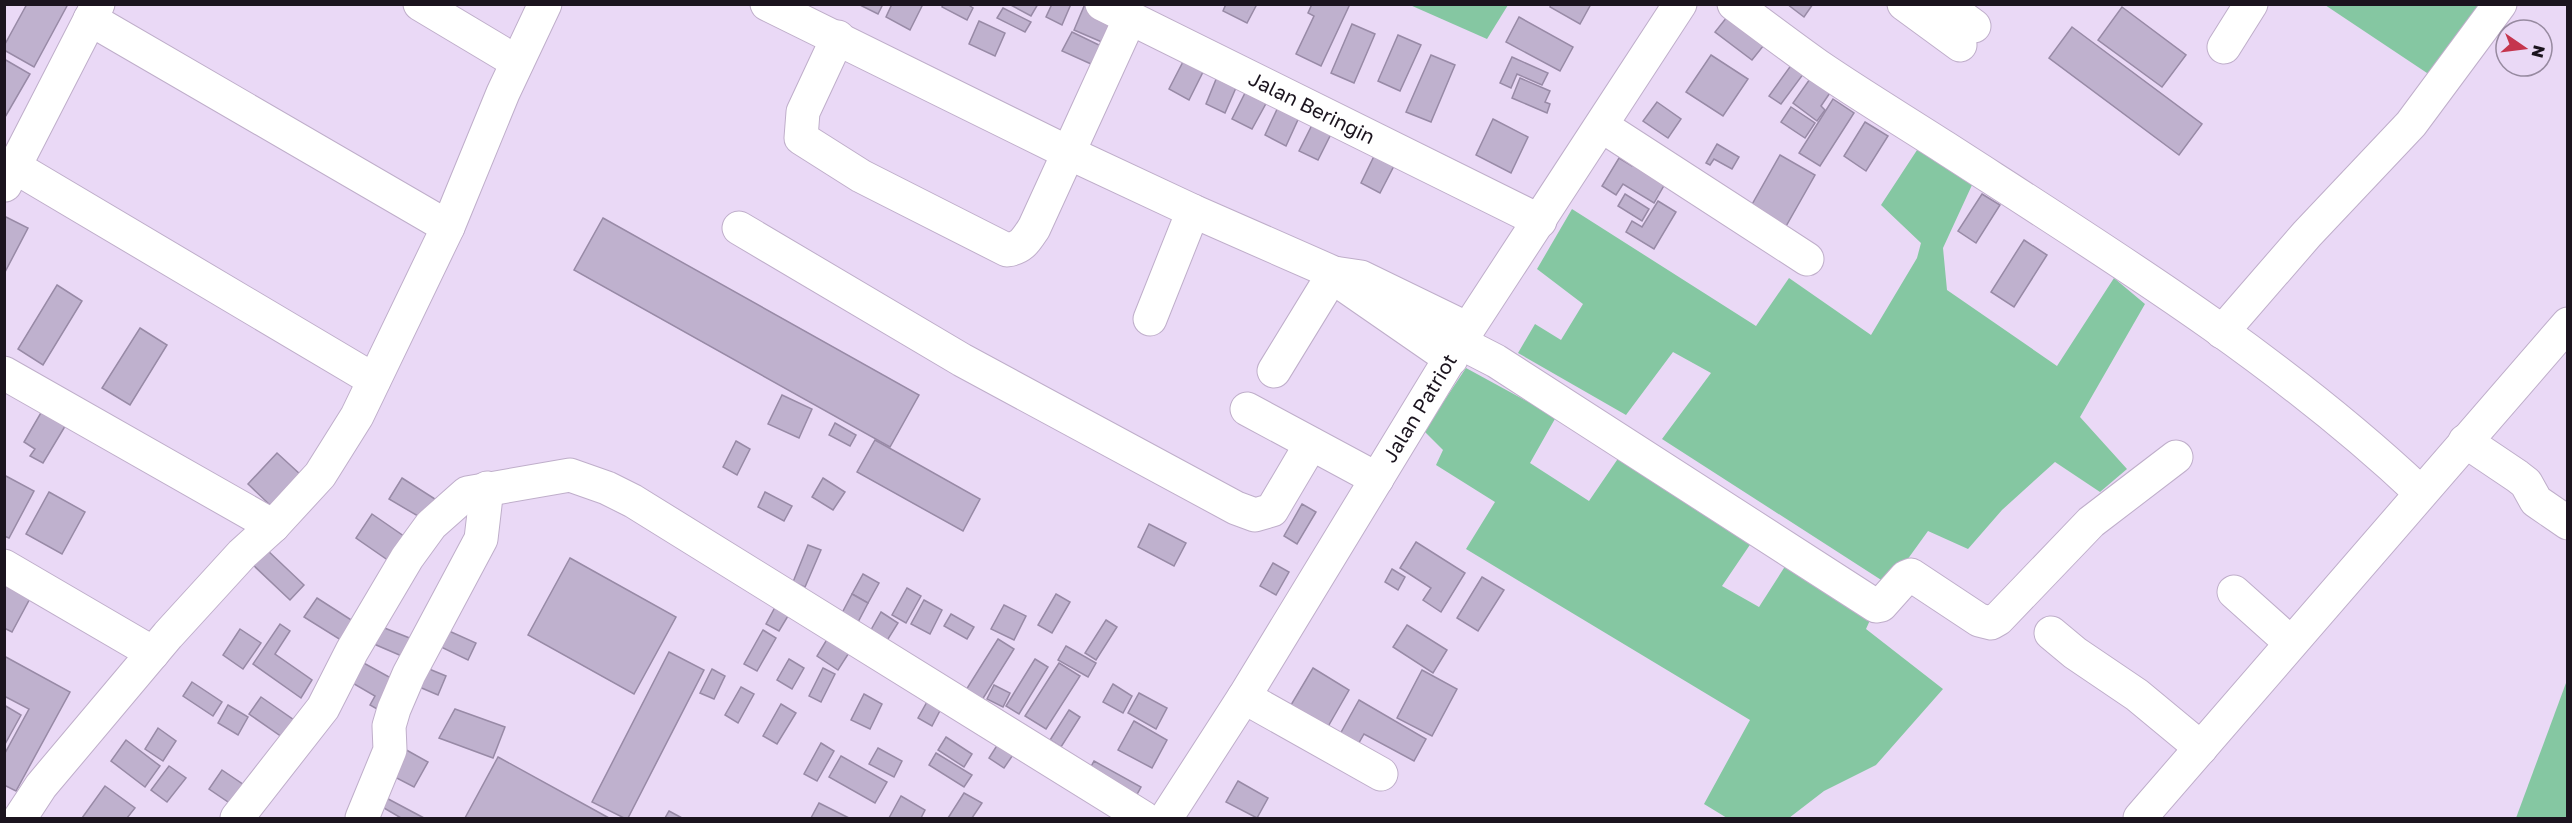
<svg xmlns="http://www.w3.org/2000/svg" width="2572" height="823" font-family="'Golos Text',sans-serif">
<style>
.green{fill:#85c7a2}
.building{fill:#bfb1ce;stroke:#988aa6;stroke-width:1.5}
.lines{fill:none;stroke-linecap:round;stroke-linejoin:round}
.minor-casing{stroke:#bfaeca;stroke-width:35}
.minor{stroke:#fff;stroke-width:33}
.labels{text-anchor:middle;stroke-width:4.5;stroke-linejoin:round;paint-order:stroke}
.street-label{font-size:20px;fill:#1b141e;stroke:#ead9f6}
</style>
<rect width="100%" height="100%" fill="#ead9f6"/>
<g class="green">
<polygon points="1410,5 1508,5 1487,39"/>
<polygon points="2325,5 2485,5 2433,77"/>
<polygon points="1919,147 1972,185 1943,248 1947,290 2057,366 2114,278 2145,304 2080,417 2127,469 2100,492 2055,462 2002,510 1968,549 1928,531 1889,585 1662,439 1711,373 1673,352 1626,415 1518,353 1535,324 1561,340 1583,304 1537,269 1572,209 1756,326 1789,278 1871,335 1917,258 1921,243 1881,205"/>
<polygon points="1466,368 1556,417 1530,463 1589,501 1630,441 1764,524 1722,586 1759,607 1800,543 1880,598 1866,629 1943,689 1876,765 1824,791 1789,818 1727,818 1704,804 1750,720 1466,549 1495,502 1436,465 1443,450 1424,431"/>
<polygon points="2567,681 2567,818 2516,818 2566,683"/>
</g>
<g class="building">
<polygon points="27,4 68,4 34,67 4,50 4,46"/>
<polygon points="858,4 883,4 878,14"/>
<polygon points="892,4 923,4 910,30 886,17"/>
<polygon points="943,4 967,4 973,8 967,20 942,7"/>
<polygon points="1009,4 1038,4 1031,16"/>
<polygon points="1052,4 1071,4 1062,25 1046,17"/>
<polygon points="1085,4 1119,28 1111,46 1074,30"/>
<polygon points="1226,4 1257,4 1247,23 1223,11"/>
<polygon points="1312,4 1350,4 1321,66 1296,54 1314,16 1308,13"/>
<polygon points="1551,4 1591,4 1580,24 1550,7"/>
<polygon points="1787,4 1813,4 1804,17"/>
<polygon points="2122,7 2186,55 2162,87 2098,40"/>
<polygon points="1003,8 1031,22 1025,32 997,18"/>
<polygon points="1519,17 1573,47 1560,71 1506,42"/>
<polygon points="1727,17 1764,45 1752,60 1715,32"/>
<polygon points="979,21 1005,33 995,56 969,44"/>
<polygon points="1352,24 1375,34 1354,83 1331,73"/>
<polygon points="2072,27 2202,124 2179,155 2049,58"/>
<polygon points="1072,32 1101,46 1100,68 1062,51"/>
<polygon points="1398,35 1421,45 1400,91 1378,81"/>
<polygon points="1431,55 1455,65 1431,122 1406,112"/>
<polygon points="1711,55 1748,79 1723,116 1686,92"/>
<polygon points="1186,56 1206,66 1189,100 1169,89"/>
<polygon points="1512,57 1548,73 1542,85 1517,74 1511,88 1500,83"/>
<polygon points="4,59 30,74 4,119"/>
<polygon points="1792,64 1804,73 1781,104 1769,96"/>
<polygon points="1219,72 1239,81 1225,113 1206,104"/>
<polygon points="1812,76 1832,90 1821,106 1825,110 1817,121 1793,103"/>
<polygon points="1520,78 1550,91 1545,102 1550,104 1547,113 1512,98"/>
<polygon points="1248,87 1269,98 1252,129 1232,119"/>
<polygon points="1833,99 1854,113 1820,166 1799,153"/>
<polygon points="1657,102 1681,119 1668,138 1643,121"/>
<polygon points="1280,103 1301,113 1286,146 1265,135"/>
<polygon points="1791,107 1815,123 1805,138 1781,122"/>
<polygon points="1315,119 1334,128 1318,160 1299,151"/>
<polygon points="1493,119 1528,137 1511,173 1476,155"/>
<polygon points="1865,122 1888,136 1866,171 1844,156"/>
<polygon points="1717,144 1739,157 1732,169 1714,159 1710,165 1706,163"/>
<polygon points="1377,150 1397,160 1380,193 1361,183"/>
<polygon points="1780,155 1815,175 1785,228 1750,208"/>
<polygon points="1619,158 1632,166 1634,163 1666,182 1654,203 1623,184 1616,195 1602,186"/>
<polygon points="1625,194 1649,209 1642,221 1618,206"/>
<polygon points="1982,194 2000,205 1976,243 1958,231"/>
<polygon points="1658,201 1676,212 1654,249 1626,232 1632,221 1642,227"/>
<polygon points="4,216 28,228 4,274"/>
<polygon points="603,218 919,395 890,447 574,270"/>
<polygon points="2024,240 2047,255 2014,307 1991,292"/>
<polygon points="57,285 82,301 43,365 18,349"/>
<polygon points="140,328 167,345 130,405 102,388"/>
<polygon points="782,395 812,409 799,438 768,424"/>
<polygon points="46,404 70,418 43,463 30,456 35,449 24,442"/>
<polygon points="835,423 856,435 850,446 829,435"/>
<polygon points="875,440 980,499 963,531 857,472"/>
<polygon points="736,441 750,449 737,475 723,467"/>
<polygon points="277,453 301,475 271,506 248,484"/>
<polygon points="4,475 34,491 9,538 4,536"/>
<polygon points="402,478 435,499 423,519 389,499"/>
<polygon points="823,478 845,492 833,510 812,497"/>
<polygon points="49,492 85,512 62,554 26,534"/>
<polygon points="765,492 792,506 784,521 758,507"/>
<polygon points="1302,504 1316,512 1297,544 1284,536"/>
<polygon points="372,514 408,539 392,563 356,538"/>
<polygon points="1149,524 1186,543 1174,566 1138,547"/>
<polygon points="1416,542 1465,573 1441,612 1423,600 1431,588 1400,568"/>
<polygon points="808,545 821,550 805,587 793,582"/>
<polygon points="266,549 304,585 290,600 252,564"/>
<polygon points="570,558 676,617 634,694 528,635"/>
<polygon points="1273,563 1289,572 1276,595 1260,586"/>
<polygon points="1392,569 1405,577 1398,590 1385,582"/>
<polygon points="863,574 879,583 868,603 852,594"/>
<polygon points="1482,577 1504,590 1478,631 1457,618"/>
<polygon points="4,585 34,591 12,632 4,628"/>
<polygon points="907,588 921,596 906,623 892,615"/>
<polygon points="852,594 868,603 857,624 841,615"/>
<polygon points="1056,594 1070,602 1052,633 1038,625"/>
<polygon points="317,598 356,623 344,642 304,617"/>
<polygon points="780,598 794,606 779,631 766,624"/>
<polygon points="924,600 942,610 930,634 911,624"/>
<polygon points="1004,605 1026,616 1014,640 991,629"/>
<polygon points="881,612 898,623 883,647 867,637"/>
<polygon points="951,614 974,627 967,639 944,626"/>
<polygon points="1106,620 1117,627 1096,660 1085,653"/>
<polygon points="280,624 290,631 275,654 312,680 301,698 253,664"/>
<polygon points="1407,625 1447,650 1433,673 1393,647"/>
<polygon points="382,627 412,639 404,657 374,644"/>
<polygon points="240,629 261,643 243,669 223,655"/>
<polygon points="763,630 776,638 757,671 744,664"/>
<polygon points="449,631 476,643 468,660 441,647"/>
<polygon points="832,631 854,645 838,670 817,656"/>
<polygon points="998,639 1014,649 982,700 966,690"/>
<polygon points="1066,646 1096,663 1088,677 1058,660"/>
<polygon points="669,652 704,670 628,818 624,818 592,802"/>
<polygon points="4,656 70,692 16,791 4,785 4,755 29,709 4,696"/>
<polygon points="789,659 804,668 792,689 777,680"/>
<polygon points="1035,659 1048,667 1019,714 1006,706"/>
<polygon points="360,661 400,683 384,713 370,705 375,696 349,681"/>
<polygon points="1059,663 1080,676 1046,729 1025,716"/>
<polygon points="417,664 446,676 438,695 410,683"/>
<polygon points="823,668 835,674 821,702 809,696"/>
<polygon points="1313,668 1349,690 1322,737 1285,715"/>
<polygon points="712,669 725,676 714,699 700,693"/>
<polygon points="1422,670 1457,689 1432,736 1397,718"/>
<polygon points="192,682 222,702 213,716 183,696"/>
<polygon points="1113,684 1132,696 1123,713 1103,702"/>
<polygon points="994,685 1010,693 1003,707 987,699"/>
<polygon points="741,687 754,694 738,723 725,715"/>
<polygon points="932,693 945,701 932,726 918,718"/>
<polygon points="1139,693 1167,708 1156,729 1128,713"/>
<polygon points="864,694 882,704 870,729 851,720"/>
<polygon points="261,697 294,720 282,737 249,714"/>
<polygon points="1359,700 1426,739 1414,761 1364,734 1352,755 1334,745"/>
<polygon points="781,704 796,713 777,744 763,736"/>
<polygon points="4,705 21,715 4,746"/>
<polygon points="228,705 248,717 238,735 218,723"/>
<polygon points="455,709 505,727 493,758 439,738"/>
<polygon points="1069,710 1080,717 1061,747 1050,740"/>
<polygon points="1134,721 1167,740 1152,768 1118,750"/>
<polygon points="158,728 176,741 163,761 145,749"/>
<polygon points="1003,736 1019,746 1004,768 989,758"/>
<polygon points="946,737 972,754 964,767 938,750"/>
<polygon points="126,740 160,766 145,787 111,761"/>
<polygon points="821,743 834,751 817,781 804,774"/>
<polygon points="401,747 428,762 414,787 387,773"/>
<polygon points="878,748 902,761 894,777 869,764"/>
<polygon points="936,753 972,775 964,787 929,765"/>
<polygon points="841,756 887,782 875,803 829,777"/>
<polygon points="498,757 609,818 465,818"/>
<polygon points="1094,761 1141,787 1135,798 1088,772"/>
<polygon points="169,766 186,778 167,802 151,790"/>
<polygon points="222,770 250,789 237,808 209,789"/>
<polygon points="1238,781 1268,798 1257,818 1226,802"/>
<polygon points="105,786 135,808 127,818 82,818"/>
<polygon points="377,793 424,818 401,818 372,801"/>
<polygon points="964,793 982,803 972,818 948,818"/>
<polygon points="901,796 925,810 921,818 889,818"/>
<polygon points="819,803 849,818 811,818"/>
<polygon points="669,811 682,818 665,818"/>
</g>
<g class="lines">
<defs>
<g id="minor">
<polyline points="420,4 517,62"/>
<polyline points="767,4 1069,153 1193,211 1334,273 1361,277 1468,329"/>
<path id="s1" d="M 1102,4 L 1540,221"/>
<path d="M 1734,4 C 1762,25 1790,46 1818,66 C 1859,94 1902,120 1944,147 C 2108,253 2277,357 2420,492"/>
<polyline points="1904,4 1960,45"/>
<polyline points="1944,4 1974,26"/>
<polyline points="90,19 448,227"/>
<path d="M 838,37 L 803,112 L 801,138 L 861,176 L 1007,250 C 1022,248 1026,240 1034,228 L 1130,18"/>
<polyline points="2224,47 2251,4"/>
<polyline points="1602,126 1807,259"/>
<polyline points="15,167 374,380"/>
<polyline points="5,185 98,4"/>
<polyline points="739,228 962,360 1236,508 1255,515 1272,510 1311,444"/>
<polyline points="1347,287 1451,359"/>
<polyline points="1150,319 1193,211"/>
<polyline points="2222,332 2307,234 2411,124 2500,4"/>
<polyline points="1461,343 1496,361 1876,606 1881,605 1906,577 1911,575 1979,620 1991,623 1998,619 2091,522 2176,457"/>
<polyline points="1274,371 1334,273"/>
<polyline points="4,373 273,526"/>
<polyline points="1247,409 1377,479"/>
<polyline points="2465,441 2517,476 2526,483 2536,501 2568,523"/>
<polyline points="4,566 153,653"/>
<polyline points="2234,592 2291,643"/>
<polyline points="2051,633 2075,653 2137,695 2201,748"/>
<polyline points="1244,697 1381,774"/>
<polyline points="20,818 41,786 168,635 242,554 273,526 320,475 357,416 448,227 503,93 545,4"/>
<polyline points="237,818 323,708 352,651 407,558 431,525 467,493 570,475 607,488 633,501 1144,818"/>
<polyline points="362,818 390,750 389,726 394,709 409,674 481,539 487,488"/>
<path id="s2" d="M 1166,818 L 1244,697 L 1468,329 L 1680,4"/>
<polyline points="2140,818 2568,324"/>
</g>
</defs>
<use href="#minor" class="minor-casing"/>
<use href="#minor" class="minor"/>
</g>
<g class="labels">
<g class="street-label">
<text dy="7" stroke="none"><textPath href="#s1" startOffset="234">Jalan Beringin</textPath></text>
<text dy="7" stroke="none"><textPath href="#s2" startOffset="482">Jalan Patriot</textPath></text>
</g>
</g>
<rect width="2572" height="823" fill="none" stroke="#1b141e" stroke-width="12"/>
<g transform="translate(2524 48) rotate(104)"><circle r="28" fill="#ead9f6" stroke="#978aa0" stroke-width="1.5"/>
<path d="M0-4.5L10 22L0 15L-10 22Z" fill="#c5354e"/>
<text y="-9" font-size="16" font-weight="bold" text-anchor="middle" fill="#1b141e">N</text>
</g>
</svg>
